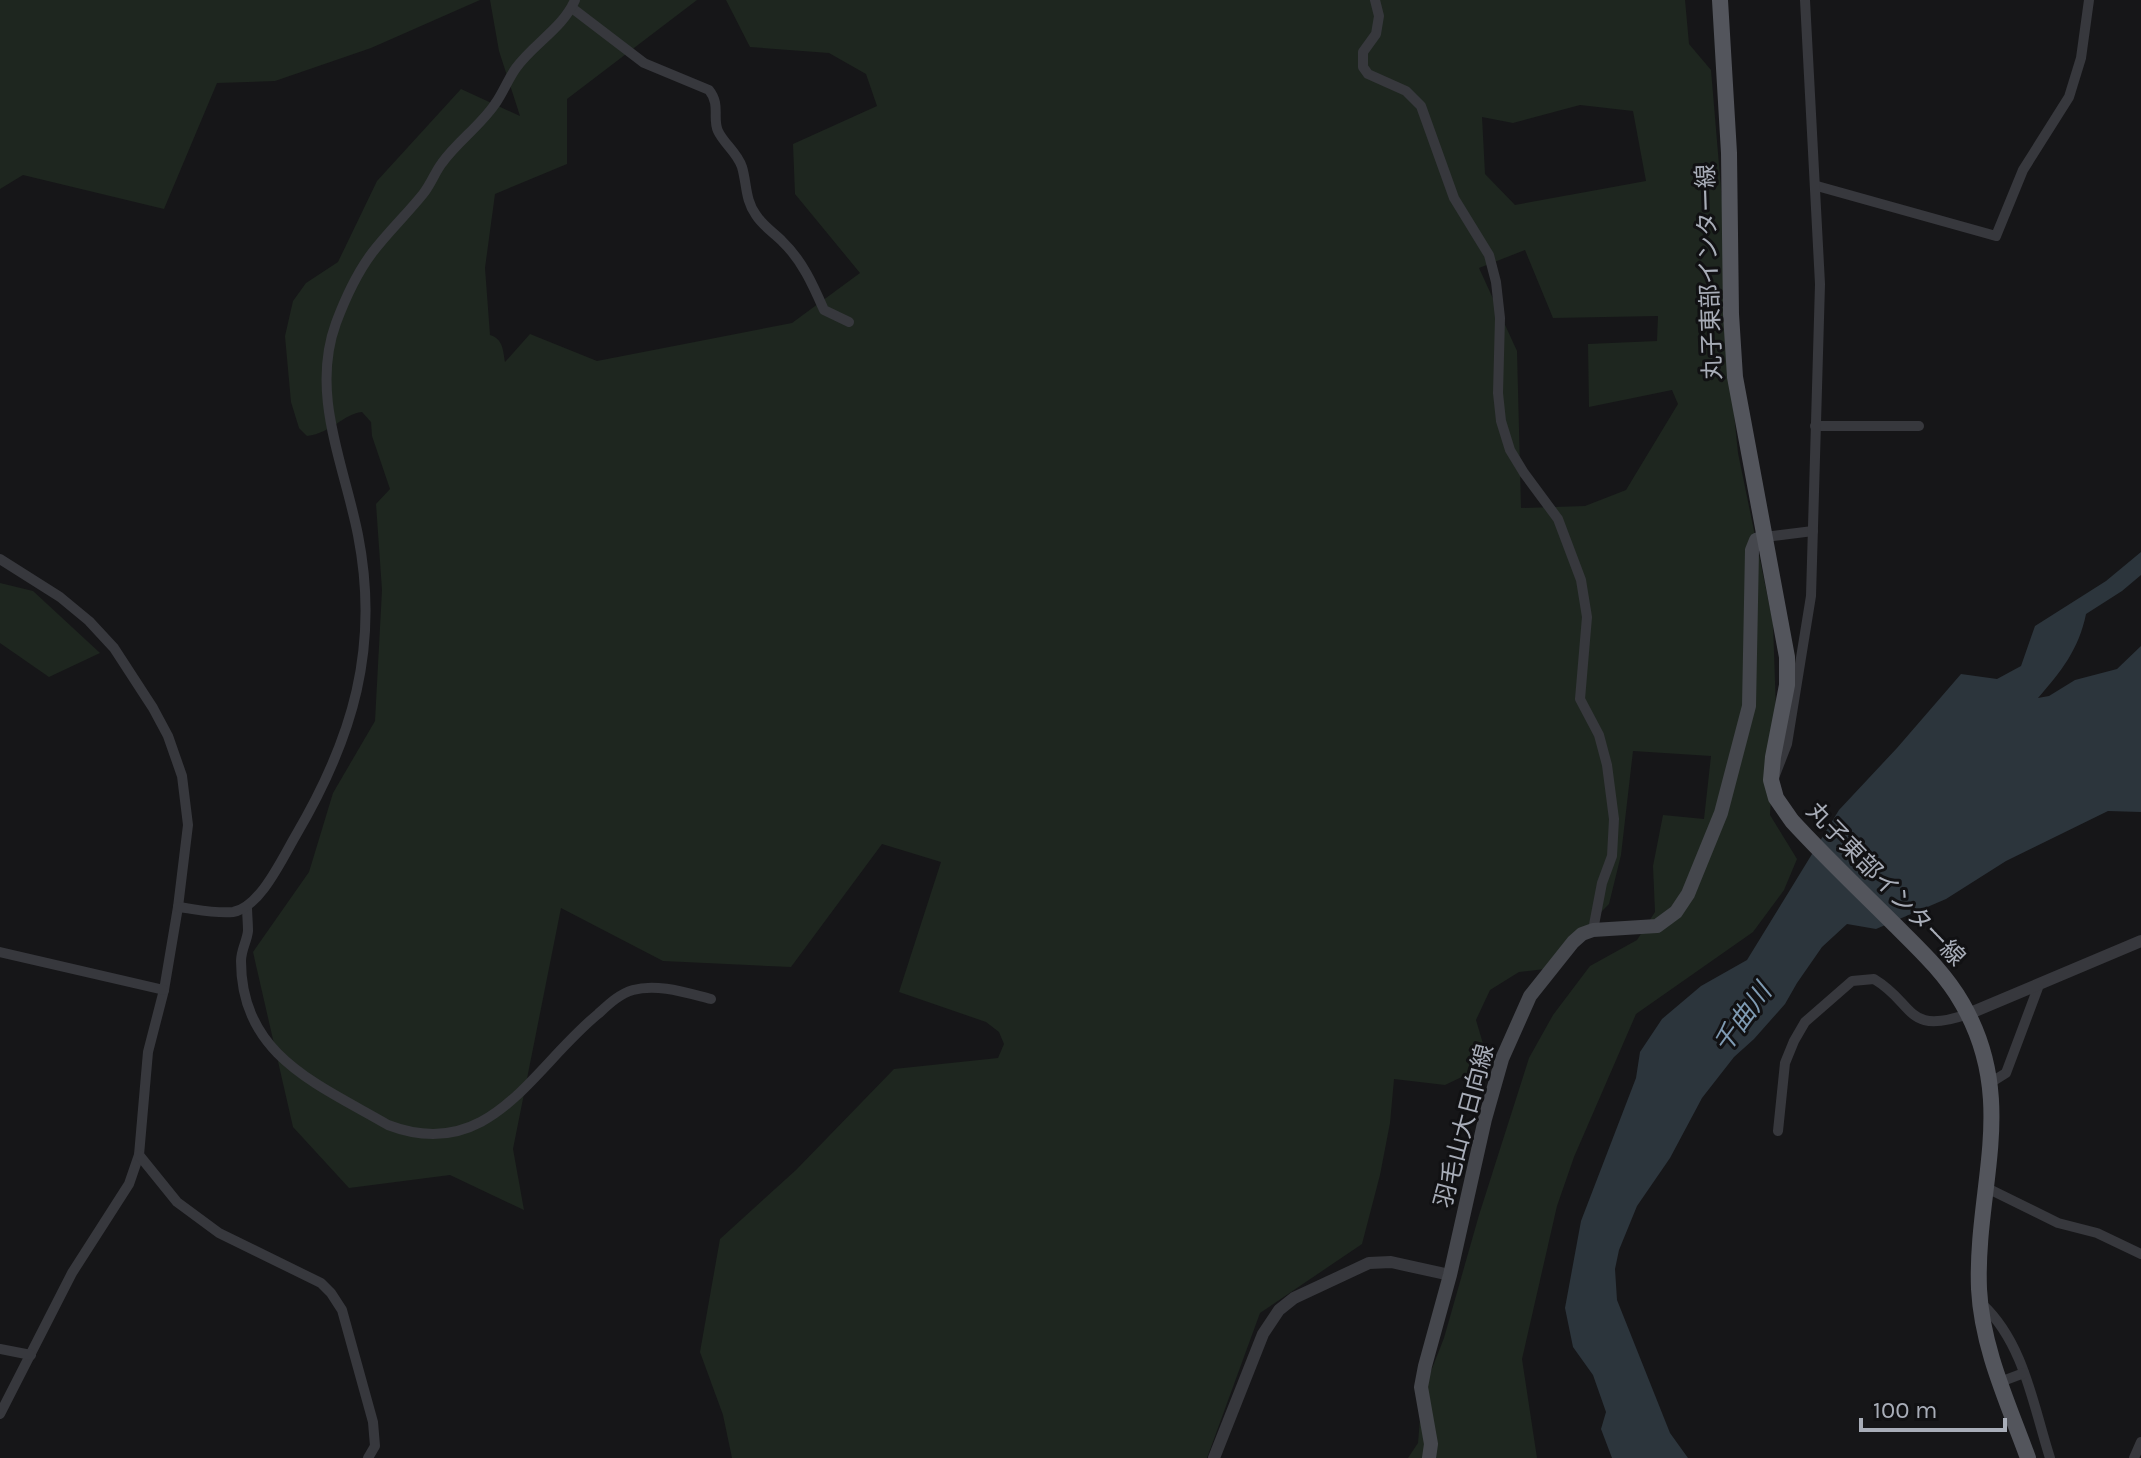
<svg xmlns="http://www.w3.org/2000/svg" width="2141" height="1458" font-family="Karla,'Noto Sans JP',sans-serif">
<style>
.green{fill:#1e261f;fill-rule:evenodd}
.water{fill:#2c353c}
.lines{fill:none;stroke-linecap:round;stroke-linejoin:round}
.minor{stroke:#37383d;stroke-width:10}
.tertiary{stroke:#37383d;stroke-width:12}
.secondary{stroke:#45474d;stroke-width:14}
.primary{stroke:#53555c;stroke-width:16}
.labels{text-anchor:middle;stroke-width:6;stroke-linejoin:round;paint-order:stroke}
.street-label{font-size:24px;fill:#a8adb8;stroke:#111113}
.water-label{font-size:26px;font-style:italic;fill:#7f9bb3;stroke:#111113}
</style>
<rect width="100%" height="100%" fill="#161618"/>
<g class="green">
<polygon points="0,0 480,0 371,48 275,81 217,83 164,209 23,175 0,189"/>
<path d="M 490,0 L 697,0 L 567,99 L 567,164 L 495,194 L 485,268 L 490,335 C 503,339 503,350 505,362 L 530,334 L 597,361 L 792,323 L 860,273 L 795,194 L 793,144 L 877,106 L 866,74 L 829,53 L 750,47 L 726,0 L 1685,0 L 1689,44 L 1711,70 L 1724,224 L 1724,315 L 1738,453 L 1773,623 L 1776,711 L 1770,815 L 1797,859 L 1784,890 L 1753,932 L 1636,1014 L 1574,1157 L 1557,1206 L 1522,1359 L 1537,1458 L 1408,1458 L 1418,1443 L 1422,1394 L 1444,1338 L 1479,1215 L 1529,1058 L 1553,1015 L 1590,966 L 1637,940 L 1655,912 L 1653,866 L 1663,815 L 1704,819 L 1711,756 L 1633,751 L 1621,855 L 1609,904 L 1545,969 L 1519,972 L 1490,990 L 1476,1020 L 1489,1064 L 1445,1085 L 1394,1079 L 1390,1123 L 1380,1175 L 1362,1244 L 1260,1313 L 1207,1458 L 732,1458 L 723,1415 L 700,1352 L 720,1239 L 796,1170 L 894,1069 L 998,1058 L 1004,1044 L 999,1032 L 986,1022 L 899,992 L 941,862 L 882,844 L 791,967 L 663,961 L 561,908 L 513,1149 L 524,1210 L 450,1175 L 349,1188 L 293,1127 L 253,952 L 309,872 L 333,793 L 375,721 L 382,590 L 376,504 L 390,489 L 372,436 L 371,422 L 362,412 C 343,414 332,433 307,436 L 299,428 L 291,402 L 285,336 L 293,301 L 306,283 L 338,262 L 377,181 L 461,89 L 520,116 L 499,51 ZM 1580,105 L 1633,111 L 1646,181 L 1515,205 L 1485,174 L 1482,117 L 1513,123 ZM 1525,250 L 1553,318 L 1658,316 L 1657,341 L 1588,344 L 1589,407 L 1672,390 L 1678,404 L 1626,490 L 1585,506 L 1521,508 L 1517,351 L 1479,268 Z"/>
<polygon points="0,583 33,591 100,653 49,677 0,643"/>
</g>
<path class="water" d="M 2141,552 L 2141,575 L 2122,591 L 2086,614 C 2079,649 2061,672 2038,698 L 2049,696 L 2075,680 L 2117,669 L 2141,646 L 2141,812 L 2108,811 L 2006,861 L 1946,899 L 1876,929 L 1847,924 L 1822,947 L 1797,983 L 1785,1004 L 1754,1039 L 1734,1057 L 1702,1098 L 1670,1158 L 1637,1206 L 1619,1250 L 1615,1269 L 1617,1300 L 1670,1433 L 1688,1458 L 1612,1458 L 1601,1429 L 1606,1412 L 1593,1375 L 1573,1347 L 1565,1308 L 1581,1221 L 1636,1078 L 1640,1052 L 1662,1019 L 1701,986 L 1747,960 L 1839,810 L 1897,748 L 1961,674 L 1997,679 L 2021,666 L 2035,626 L 2106,581 Z"/>
<g class="lines">
<g class="minor">
<polyline points="1375,0 1379,16 1376,34 1363,52 1363,67 1368,74 1406,91 1421,106 1454,198 1489,255 1496,282 1500,318 1498,393 1501,421 1510,450 1524,473 1558,519 1581,580 1587,617 1580,699 1599,735 1607,765 1614,819 1612,856 1602,883 1593,930"/>
<path d="M 572,8 L 644,63 L 709,90 C 721,105 712,118 718,131 C 724,144 737,152 742,167 C 747,184 745,200 756,215 C 763,226 773,232 782,241 C 802,260 813,285 824,310 L 849,322"/>
<polyline points="1817,186 1996,236 2023,170 2069,97 2081,58 2089,0"/>
<polyline points="1815,426 1919,426"/>
<polyline points="1765,537 1813,531"/>
<polyline points="0,559 60,597 89,621 114,648 153,708 168,736 182,776 188,825 178,907 164,990 148,1052 139,1155 129,1184 72,1273 0,1414"/>
<polyline points="1775,775 1787,744 1811,596 1820,284 1805,0"/>
<path d="M 247,906 C 247,914 248,923 248,931 C 247,941 241,950 241,961 C 241,1056 318,1084 388,1125 C 490,1164 531,1069 598,1014 C 608,1005 619,994 633,990 C 657,983 687,993 711,999"/>
<path d="M 178,907 C 195,909 216,914 233,912 C 260,908 283,857 296,835 C 353,738 380,647 358,535 C 344,464 310,394 336,323 C 345,299 357,273 372,253 C 388,232 407,214 423,194 C 431,184 435,172 442,163 C 457,142 480,126 495,104 C 503,93 508,79 516,68 C 533,44 563,28 575,0"/>
<polyline points="0,952 164,990"/>
<polyline points="1990,1083 2006,1073 2039,985"/>
<path d="M 1778,1131 L 1785,1063 L 1794,1041 L 1805,1022 L 1852,981 L 1874,979 C 1916,1004 1905,1036 1968,1014"/>
<polyline points="139,1155 177,1202 219,1233 321,1283 331,1293 342,1310 373,1422 375,1446 368,1458"/>
<polyline points="1987,1188 2058,1223 2097,1233 2141,1254"/>
<path d="M 1982,1304 C 2024,1343 2033,1405 2050,1458"/>
<polyline points="0,1349 31,1355"/>
<polyline points="2000,1382 2024,1373"/>
<polyline points="2134,1458 2141,1442"/>
</g>
<g class="tertiary">
<polyline points="1968,1014 2141,941"/>
<polyline points="1214,1458 1263,1334 1279,1310 1294,1298 1369,1263 1391,1262 1450,1275"/>
</g>
<polyline class="secondary" points="1429,1458 1431,1444 1421,1387 1425,1366 1450,1275 1485,1119 1502,1059 1530,996 1573,942 1582,934 1593,930 1657,926 1676,912 1688,894 1721,813 1749,706 1752,550 1756,540 1765,537"/>
<path class="primary" d="M 1720,0 L 1729,153 L 1731,314 L 1735,377 L 1787,657 L 1787,685 L 1773,757 L 1771,780 L 1776,798 L 1792,821 C 1825,857 1860,890 1895,925 C 1919,949 1945,973 1962,1003 C 2019,1101 1975,1187 1979,1289 C 1982,1348 2008,1403 2028,1458"/>
</g>
<g class="labels">
<g class="street-label">
<text transform="translate(1709 272) rotate(-92)" y="8">丸子東部インター線</text>
<text transform="translate(1886 884) rotate(46)" y="8">丸子東部インター線</text>
<text transform="translate(1464 1126) rotate(-75)" y="8">羽毛山大日向線</text>
</g>
<g class="water-label">
<text transform="translate(1742 1018) rotate(-54)" y="9">千曲川</text>
</g>
</g>
<path d="M1861 1418v12h144v-12" fill="none" stroke="#a8adb8" stroke-width="4"/>
<text x="1873" y="1418" font-size="24" fill="#a8adb8" stroke="#111113" stroke-width="6" paint-order="stroke">100 m</text>
</svg>
